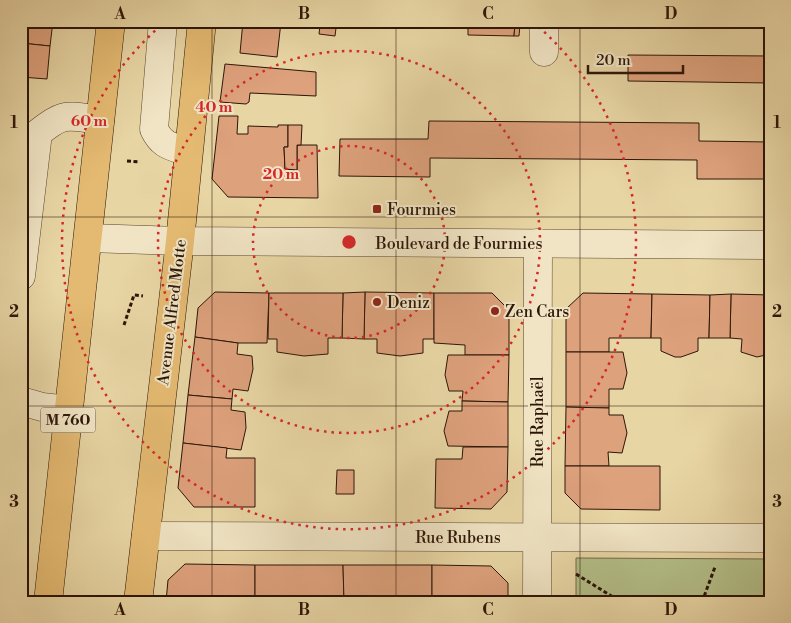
<svg xmlns="http://www.w3.org/2000/svg" width="791" height="623" font-family="'Libre Bodoni',serif">
<style>
.green{fill:#b3be88;stroke:#706a48}
.building{fill:#dda17c;stroke:#2c1508}
.lines{fill:none;stroke-linecap:round;stroke-linejoin:round}
.minor-casing{stroke:#5b452f;stroke-width:29}
.major-casing{stroke:#2c1508;stroke-width:29}
.path{stroke:#2c1508;stroke-width:3;stroke-dasharray:4 2.5;stroke-linecap:butt}
.minor{stroke:#f0e4c4;stroke-width:28}
.major{stroke:#e4ba72;stroke-width:28}
.grid{fill:none;stroke:#2c1508;stroke-width:1;stroke-opacity:0.55}
.ring{fill:none;stroke:#d62828;stroke-width:2.5;stroke-dasharray:2.5 5}
.poi-dot{fill:#8f2418;stroke:#f0e4c4;stroke-width:2}
.labels{text-anchor:middle;stroke-width:4;stroke-linejoin:round;paint-order:stroke}
.shield{fill:#f0e4c4;stroke:#675340;stroke-width:1}
.shield-label{font-size:15px;font-weight:bold;fill:#2c1508}
.poi-label{font-size:16px;fill:#2c1508;stroke:#f0e4c4;text-anchor:start}
.street-label{font-size:16px;fill:#2c1508;stroke:#f0e4c4}
.centre{fill:#d62828;stroke:#f0e4c4;stroke-width:2.5}
.ring-label{font-size:15px;text-anchor:middle;font-weight:bold;fill:#d62828;stroke:#f0e4c4;stroke-width:4;stroke-linejoin:round;paint-order:stroke}
.neatline{fill:none;stroke:#2c1508;stroke-width:2}
.grid-label{font-size:16px;text-anchor:middle;font-weight:bold;fill:#2c1508}
</style>
<rect width="100%" height="100%" fill="#e8d5a4"/>
<filter id="stains"><feTurbulence type="fractalNoise" baseFrequency=".004" numOctaves="4"/><feColorMatrix values="0 0 0 0 .2 0 0 0 0 .09 0 0 0 0 .02 0 0 0 .5 -.17"/></filter>
<radialGradient id="worn" r=".72"><stop offset=".6" stop-color="#630" stop-opacity="0"/><stop offset="1" stop-color="#630" stop-opacity=".3"/></radialGradient>
<polygon class="green" points="576,558 770,559 770,602 576,602"/>
<g class="building">
<polygon points="21,21 53,21 50,46 21,43"/>
<polygon points="243,21 281,22 277,57 240,53"/>
<polygon points="321,21 337,21 336,28 320,26"/>
<polygon points="468,21 520,21 520,25 515,24 514,36 468,35"/>
<rect x="590" y="21" width="25" height="2"/>
<polygon points="515,24 520,25 519,36 514,36"/>
<polygon points="320,26 336,28 335,36 319,34"/>
<polygon points="21,43 50,46 47,79 21,77"/>
<polygon points="628,55 770,56 770,83 628,81"/>
<polygon points="225,64 316,72 316,96 250,93 249,102 246,104 220,102"/>
<polygon points="219,116 238,116 237,134 248,134 248,126 278,127 278,125 288,125 288,147 284,147 285,169 297,170 297,145 317,145 318,198 228,197 212,179"/>
<polygon points="429,121 699,123 699,141 770,142 770,179 697,179 697,160 430,158 430,177 339,176 340,139 428,139"/>
<polygon points="288,125 302,125 301,145 297,145 297,170 285,169 284,147 288,147"/>
<polygon points="215,292 269,293 267,343 238,343 195,337 198,308"/>
<polygon points="365,292 434,293 434,339 423,339 423,353 400,356 377,353 377,339 364,339"/>
<polygon points="365,292 364,339 342,338 343,293"/>
<polygon points="269,293 343,293 342,338 328,338 328,354 304,356 277,352 277,339 268,339"/>
<polygon points="434,293 492,293 509,310 509,355 465,355 465,345 434,343"/>
<polygon points="583,293 652,294 651,338 609,338 609,352 566,352 566,309"/>
<polygon points="652,294 710,295 709,338 698,338 698,351 681,357 675,357 661,351 661,338 651,338"/>
<polygon points="731,294 770,295 770,354 757,357 741,352 742,339 730,338"/>
<polygon points="731,294 730,338 709,338 710,295"/>
<polygon points="195,337 238,343 237,354 252,356 253,369 248,391 233,389 232,399 188,395"/>
<polygon points="566,352 623,352 627,373 623,389 609,389 609,408 566,407"/>
<polygon points="448,355 509,355 508,402 462,401 463,391 449,391 445,375"/>
<polygon points="188,395 232,399 231,410 245,412 246,428 241,450 183,443"/>
<polygon points="462,401 508,402 508,447 448,446 444,431 449,411 462,411"/>
<polygon points="566,407 609,408 609,415 623,415 627,433 622,453 608,452 609,466 565,466"/>
<polygon points="183,443 227,448 226,458 255,458 255,507 194,507 178,488"/>
<polygon points="463,447 508,447 507,492 491,509 435,508 436,459 462,459"/>
<polygon points="565,466 660,466 660,510 581,509 565,493"/>
<polygon points="337,470 354,470 354,494 336,494"/>
<polygon points="185,564 255,565 255,602 166,602 168,580"/>
<polygon points="255,565 343,565 344,602 255,602"/>
<polygon points="343,565 432,565 432,602 344,602"/>
<polygon points="432,565 491,566 508,583 508,602 432,602"/>
</g>
<g class="lines">
<defs>
<g id="minor">
<path d="M 163,21 L 154,129 C 162,146 171,146 188,152"/>
<polyline points="544,21 544,52"/>
<polyline points="88,238 180,241 770,245"/>
<path d="M 21,276 L 38,133 C 65,111 67,116 100,120"/>
<polyline points="21,401 42,407 69,410"/>
<polyline points="146,536 770,538"/>
<polyline points="537,602 538,243"/>
</g>
<g id="major">
<polyline points="48,602 111,21"/>
<polyline points="138,602 180,241 202,21"/>
</g>
</defs>
<use href="#minor" class="minor-casing"/>
<use href="#major" class="major-casing"/>
<g class="path">
<polyline points="127,161 140,162"/>
<polyline points="124,325 134,295 143,296"/>
<polyline points="576,574 621,602"/>
<polyline points="702,602 715,567"/>
</g>
<use href="#minor" class="minor"/>
<use href="#major" class="major"/>
</g>
<path class="grid" d="M 212,21 L 212,602M 396,21 L 396,602M 580,21 L 580,602M 21,217 L 770,217M 21,406 L 770,406"/>
<g class="ring">
<circle cx="349" cy="242" r="96"/>
<circle cx="349" cy="242" r="191"/>
<path d="M533 22A287 287 0 1 1 165 22"/>
</g>
<g class="poi-dot">
<rect x="372" y="204" width="10" height="10" rx="2.5"/>
<circle cx="377" cy="302" r="5"/>
<circle cx="495" cy="311" r="5"/>
</g>
<g class="labels">
<rect class="shield" x="40.5" y="407.5" width="55" height="25" rx="4"/>
<g class="shield-label">
<text x="68" y="425">M 760</text>
</g>
<g class="poi-label">
<text x="387" y="215">Fourmies</text>
<text x="387" y="308">Deniz</text>
<text x="505" y="317">Zen Cars</text>
</g>
<g class="street-label">
<text x="459" y="249">Boulevard de Fourmies</text>
<text transform="translate(171 312) rotate(-83)" y="6">Avenue Alfred Motte</text>
<text transform="translate(537 422) rotate(-90)" y="6">Rue Raphaël</text>
<text x="458" y="543">Rue Rubens</text>
</g>
</g>
<circle cx="349" cy="242" r="8" class="centre"/>
<g class="ring-label">
<text x="214" y="112">40 m</text>
<text x="89" y="126">60 m</text>
<text x="281" y="179">20 m</text>
</g>
<rect width="791" height="623" fill="none" stroke="#e8d5a4" stroke-width="55"/>
<path d="M588 65v8h95v-8" fill="none" stroke="#2c1508" stroke-width="2.5"/>
<text x="596" y="65" font-size="15" fill="#2c1508" stroke="#f0e4c4" stroke-width="4" paint-order="stroke">20 m</text>
<rect x="28" y="28" width="736" height="568" class="neatline"/>
<g class="grid-label">
<text x="120" y="19">A</text>
<text x="304" y="19">B</text>
<text x="488" y="19">C</text>
<text x="671" y="19">D</text>
<text x="14" y="128">1</text>
<text x="777" y="128">1</text>
<text x="14" y="317">2</text>
<text x="777" y="317">2</text>
<text x="14" y="507">3</text>
<text x="777" y="507">3</text>
<text x="120" y="615">A</text>
<text x="304" y="615">B</text>
<text x="488" y="615">C</text>
<text x="671" y="615">D</text>
</g>
<rect width="100%" height="100%" filter="url(#stains)"/>
<rect width="100%" height="100%" fill="url(#worn)"/>
</svg>
